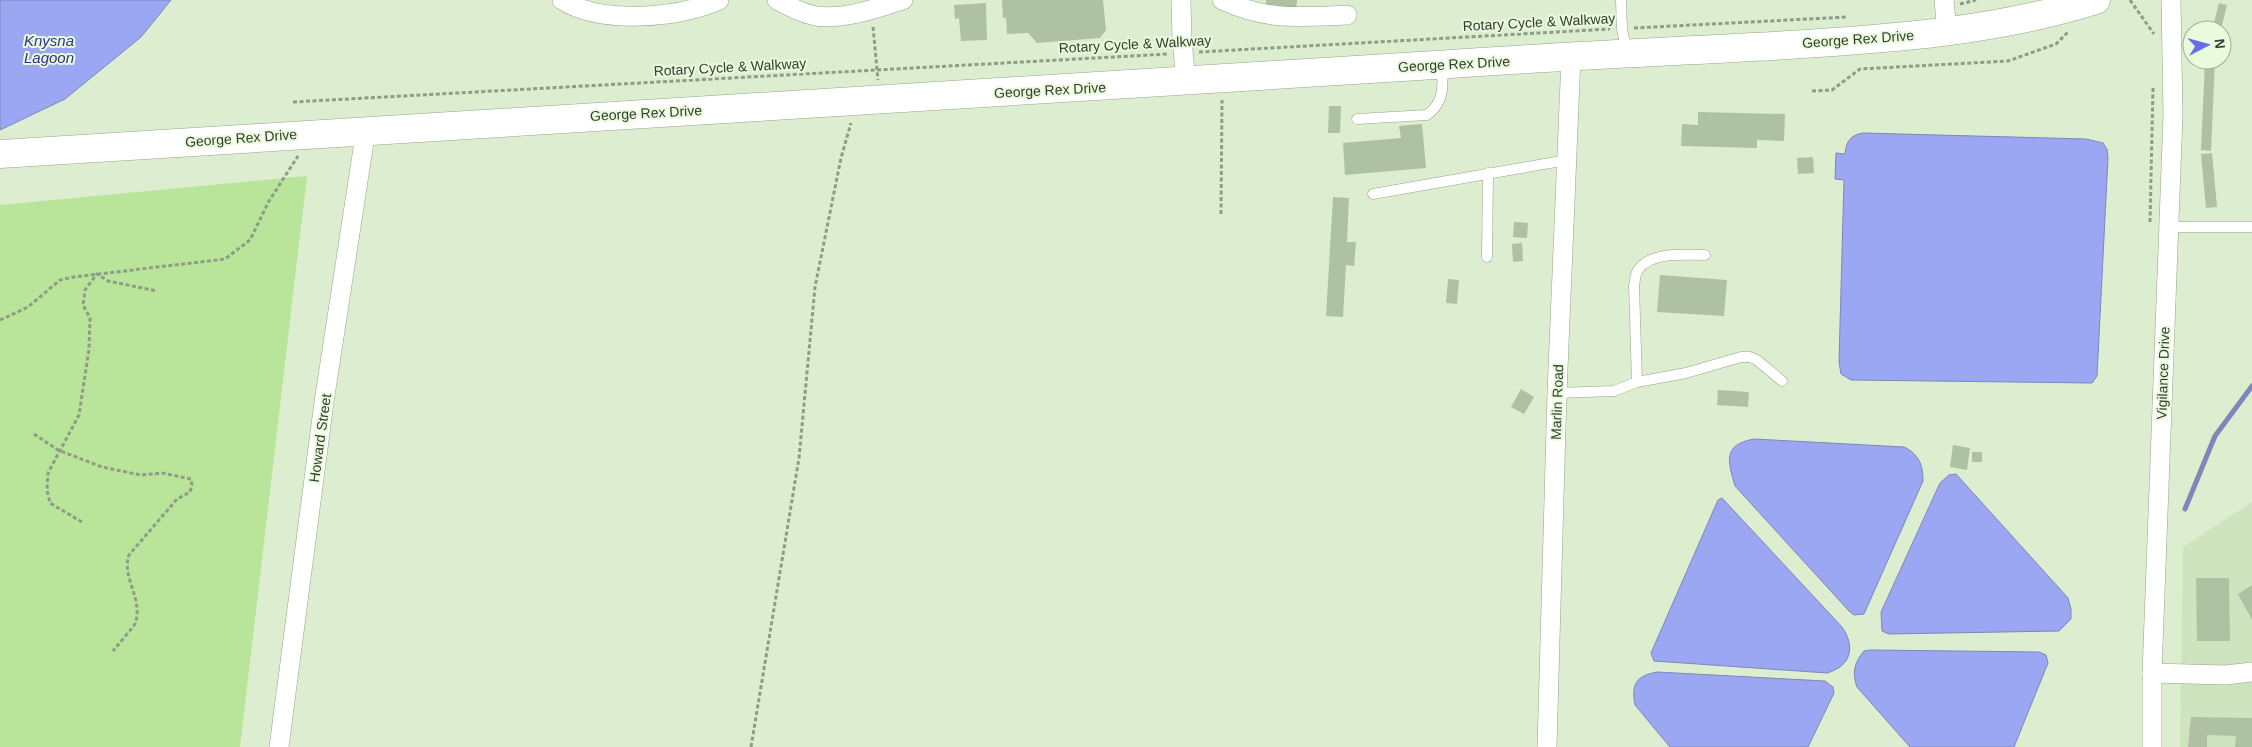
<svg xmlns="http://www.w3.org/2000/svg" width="2252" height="747" font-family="Arial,sans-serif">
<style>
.built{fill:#cde4bf}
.green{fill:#b9e59a}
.water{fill:#9ba7f2;stroke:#7d87b8}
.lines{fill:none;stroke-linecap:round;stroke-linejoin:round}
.stream{stroke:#7d87b8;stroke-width:5}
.building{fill:#afc1a3}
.lane-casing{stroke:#94a588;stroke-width:11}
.street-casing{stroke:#94a588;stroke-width:20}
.secondary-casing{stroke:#94a588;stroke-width:29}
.path{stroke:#8f9c86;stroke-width:3;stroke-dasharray:4 2.5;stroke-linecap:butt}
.lane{stroke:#fff;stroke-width:10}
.street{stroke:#fff;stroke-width:19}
.secondary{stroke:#fff;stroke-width:28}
.labels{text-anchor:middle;stroke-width:4;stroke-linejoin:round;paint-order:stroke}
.street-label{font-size:14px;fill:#363d31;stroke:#e9fbdc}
.water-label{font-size:15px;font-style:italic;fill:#313288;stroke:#e9fbdc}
</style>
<rect width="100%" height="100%" fill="#dceecf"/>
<polygon class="built" points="2252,502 2252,747 2180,747 2183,547"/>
<polygon class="green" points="307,176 240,747 0,747 0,205"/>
<g class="water">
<polygon points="0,0 171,0 141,37 65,99 0,130"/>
<path d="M 1863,133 L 2086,139 L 2103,143 L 2107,149 L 2108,158 L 2097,376 L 2092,383 L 1851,380 L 1841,374 L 1839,362 L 1844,180 L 1835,179 L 1836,153 L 1845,154 C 1846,141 1851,135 1863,133 Z"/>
<path d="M 1754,439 L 1904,447 C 1919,454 1923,465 1923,481 L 1864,614 L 1854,615 L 1849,611 L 1735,486 C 1728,461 1722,445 1754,439 Z"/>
<polygon points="1956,474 2068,598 2071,609 2071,619 2059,631 1889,634 1882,631 1881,612 1940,483 1949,475"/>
<path d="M 1722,498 L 1842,627 C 1856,647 1851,666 1827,673 L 1654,661 L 1651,653 L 1718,500 Z"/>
<path d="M 1870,650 L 2039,652 L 2046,655 L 2048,663 L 2014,747 L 1910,747 L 1857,687 C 1852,673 1854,663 1864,651 Z"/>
<path d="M 1657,672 L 1825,681 L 1833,687 L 1834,693 L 1808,747 L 1670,747 L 1635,705 C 1631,684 1636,676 1657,672 Z"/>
</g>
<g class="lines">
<polyline class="stream" points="2185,509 2215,436 2252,386"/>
</g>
<g class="building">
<polygon points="1002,0 1103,0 1106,30 1100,38 1037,43 1028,33 1007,34 1006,18 1003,18"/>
<polygon points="1266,0 1297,0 1296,11 1266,9"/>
<polygon points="986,3 987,40 961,41 959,18 955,19 954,5"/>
<polygon points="2219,3 2227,5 2221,30 2212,30"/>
<polygon points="2205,60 2215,60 2211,151 2201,150"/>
<polygon points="1329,106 1341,106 1340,133 1328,133"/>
<polygon points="1698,112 1785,114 1784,141 1757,140 1757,148 1681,146 1682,124 1698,125"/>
<polygon points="1422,124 1426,168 1345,175 1343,143 1401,138 1399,126"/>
<polygon points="2212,153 2217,207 2206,208 2201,154"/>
<polygon points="1813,157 1814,173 1798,174 1797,158"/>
<polygon points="1333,197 1349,198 1347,242 1356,242 1354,266 1346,265 1343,317 1326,316"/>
<polygon points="1514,222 1528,223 1527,238 1513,237"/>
<polygon points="1522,243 1523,261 1513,262 1512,244"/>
<polygon points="1660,275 1727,280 1724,316 1657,312"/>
<polygon points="1448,279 1459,280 1457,304 1446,303"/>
<polygon points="1521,389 1534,397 1524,414 1511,407"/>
<polygon points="1718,390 1749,392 1748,407 1717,405"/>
<polygon points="1953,445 1970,448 1967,470 1950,467"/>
<rect x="1972" y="452" width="10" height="10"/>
<polygon points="2196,578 2229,578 2230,641 2197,641"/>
<polygon points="2252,585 2252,620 2238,594"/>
<polygon points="2191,717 2252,718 2252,747 2235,747 2236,736 2207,735 2207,747 2188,747"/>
</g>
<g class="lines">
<defs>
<g id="lane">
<polyline points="1621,0 1622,29 1627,53"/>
<path d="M 1357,119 L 1427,115 C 1445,102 1443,85 1442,65"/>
<polyline points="1373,194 1567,160"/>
<polyline points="2168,227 2252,227"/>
<polyline points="1487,257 1488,173"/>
<path d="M 1637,382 L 1634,286 C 1635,281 1635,274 1638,270 C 1651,251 1685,255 1705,255"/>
<polyline points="1557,393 1614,391 1637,382 1686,373 1741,357 1750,357 1757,360 1782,381"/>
</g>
<g id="street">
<path d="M 562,0 C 602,25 678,18 719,0"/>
<path d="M 777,0 C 788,6 803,14 816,16 C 845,20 876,8 903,0"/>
<polyline points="1181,0 1182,39 1186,83"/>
<path d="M 1222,0 C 1267,21 1299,17 1347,15"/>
<polyline points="1944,0 1947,32"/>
<polyline points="2152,673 2225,675 2252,672"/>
<polyline points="279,747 324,402 366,129"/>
<polyline points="1547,747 1557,393 1571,57"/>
<polyline points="2152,747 2152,673 2173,115 2171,0"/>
</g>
<path id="secondary" d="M 0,154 C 478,122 957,97 1435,65 C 1547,57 1660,52 1773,46 C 1882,39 1991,33 2096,0"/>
</defs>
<use href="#lane" class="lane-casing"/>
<use href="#street" class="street-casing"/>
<use href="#secondary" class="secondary-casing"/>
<g class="path">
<polyline points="2130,0 2154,34"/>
<polyline points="1960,4 1976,0"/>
<polyline points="873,27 878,80"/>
<polyline points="1634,28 1847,17"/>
<polyline points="1199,52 1610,29"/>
<polyline points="1812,91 1832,90 1860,69 2008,61 2056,44 2068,32"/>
<polyline points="293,102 1168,54"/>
<polyline points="1221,214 1222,100"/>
<polyline points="2150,222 2153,88"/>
<polyline points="0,320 28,307 60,280 74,277 225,259 250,240 269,201 298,156"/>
<path d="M 34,434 L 58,450 L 102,467 L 141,475 L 162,473 L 191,479 L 192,485 L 190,492 L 177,499 L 129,555 C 121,577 144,599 135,624 C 134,626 117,646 113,651"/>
<polyline points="82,522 50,503 47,490 48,473 79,415 89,349 90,318 83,305 85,290 97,274 108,281 157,291"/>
<polyline points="751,747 799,458 815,287 841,158 851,123"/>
</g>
<use href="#lane" class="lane"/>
<use href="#street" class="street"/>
<use href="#secondary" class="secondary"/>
</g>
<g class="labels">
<g class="street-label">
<text transform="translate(1539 22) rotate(-3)" y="5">Rotary Cycle &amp; Walkway</text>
<text transform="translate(1858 39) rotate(-4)" y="5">George Rex Drive</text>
<text transform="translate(1135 44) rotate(-3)" y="5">Rotary Cycle &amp; Walkway</text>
<text transform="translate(1454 64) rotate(-3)" y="5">George Rex Drive</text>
<text transform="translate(730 67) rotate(-3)" y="5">Rotary Cycle &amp; Walkway</text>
<text transform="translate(1050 90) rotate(-3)" y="5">George Rex Drive</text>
<text transform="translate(646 113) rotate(-3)" y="5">George Rex Drive</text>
<text transform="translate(241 138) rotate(-4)" y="5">George Rex Drive</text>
<text transform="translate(2163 373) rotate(-88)" y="5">Vigilance Drive</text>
<text transform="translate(1557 402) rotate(-88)" y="5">Marlin Road</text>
<text transform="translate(320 438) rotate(-82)" y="5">Howard Street</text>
</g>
<g class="water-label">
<text x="49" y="46">Knysna<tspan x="49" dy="17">Lagoon</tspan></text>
</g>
</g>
<g transform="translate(2207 45) rotate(84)"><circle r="24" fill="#e9fbdc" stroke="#a1af98"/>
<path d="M0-4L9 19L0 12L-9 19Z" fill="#676fe8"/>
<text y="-8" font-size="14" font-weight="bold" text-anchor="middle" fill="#363d31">N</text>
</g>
</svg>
